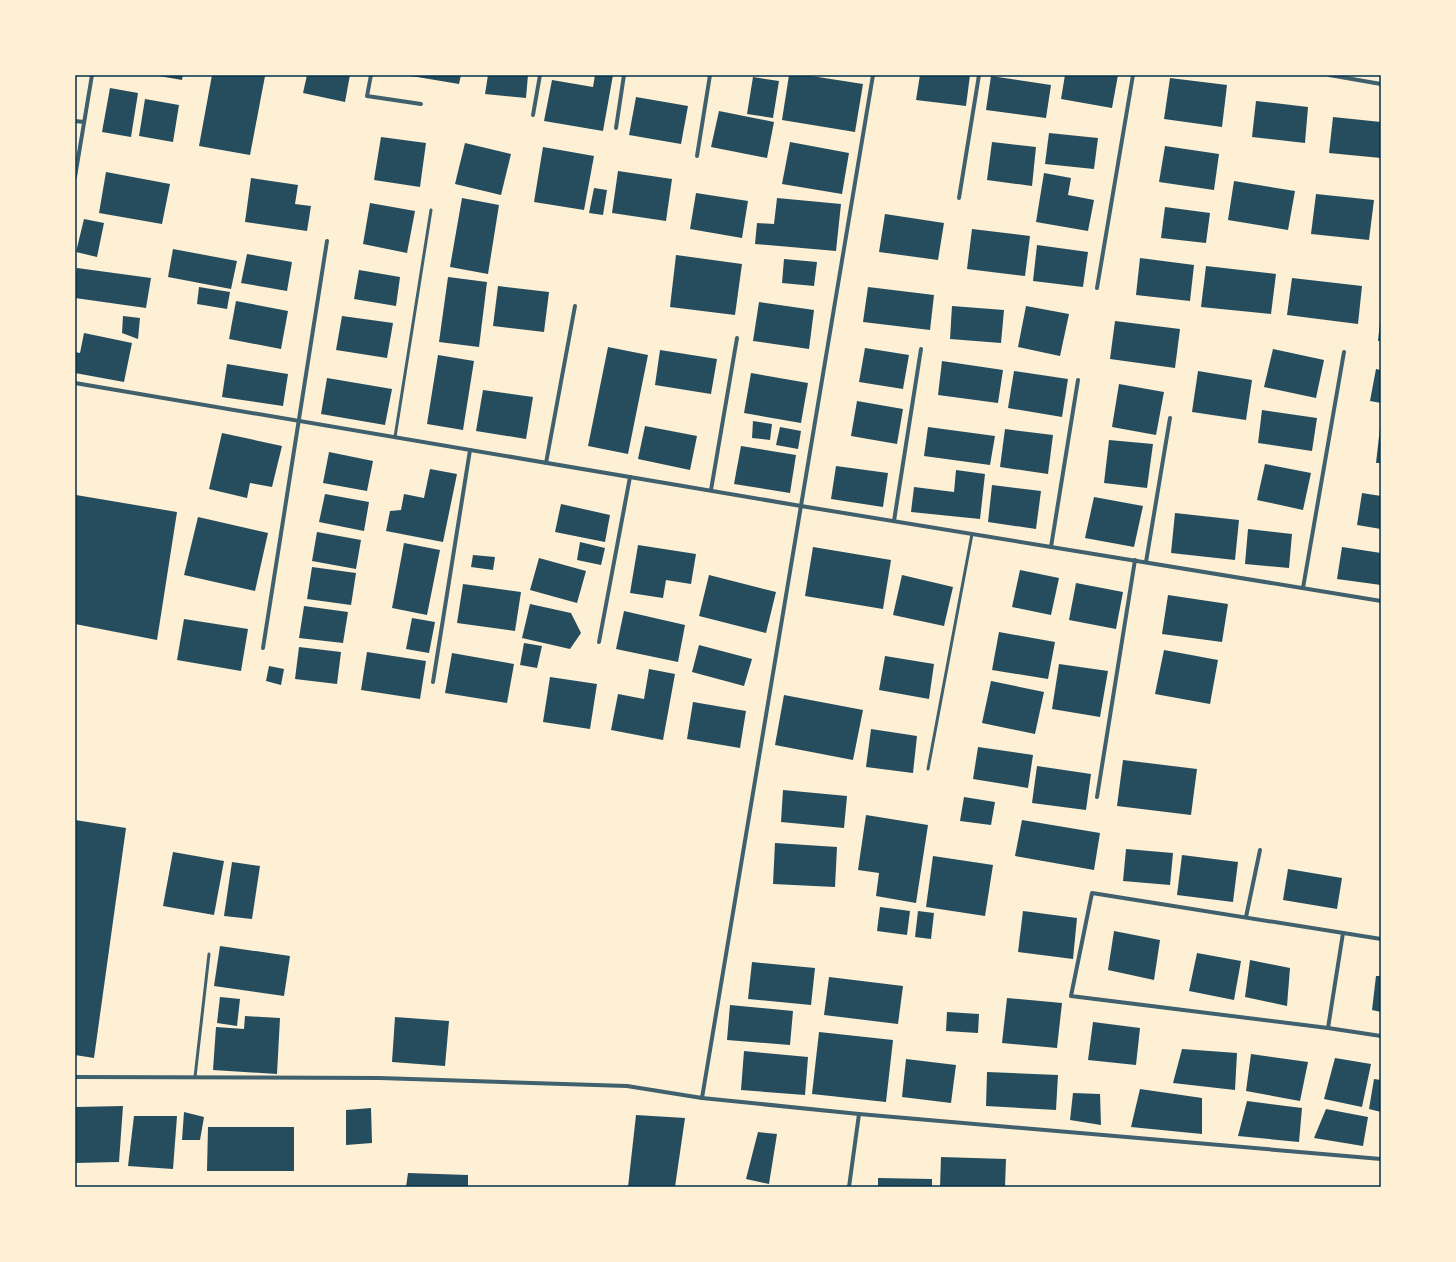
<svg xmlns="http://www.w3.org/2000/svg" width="1456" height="1262" font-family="'PT Sans Narrow',sans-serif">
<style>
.building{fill:#264d5e}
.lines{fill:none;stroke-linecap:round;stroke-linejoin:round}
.service{stroke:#3f606c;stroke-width:3}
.minor{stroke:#3f606c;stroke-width:4}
.neatline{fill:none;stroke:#003049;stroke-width:1.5}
</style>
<rect width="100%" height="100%" fill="#fdf0d5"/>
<g class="building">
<polygon points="153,75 183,75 182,80"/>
<polygon points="212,75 258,75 265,76 250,155 199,146"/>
<polygon points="307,75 350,75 345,102 303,93"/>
<polygon points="411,75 461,75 459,84 411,76"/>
<polygon points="488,75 528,75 526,98 485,94"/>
<polygon points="595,75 613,75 603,131 544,121 552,80 593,87"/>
<polygon points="789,75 805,75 863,84 855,132 782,120"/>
<polygon points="920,75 970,75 966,106 916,100"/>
<polygon points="1065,75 1118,75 1112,108 1061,99"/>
<polygon points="991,76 1051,85 1046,118 986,110"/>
<polygon points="753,77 779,81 773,118 747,114"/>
<polygon points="1170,78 1227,85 1222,127 1164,119"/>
<polygon points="110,88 138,93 131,137 102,132"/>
<polygon points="636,97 688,106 681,144 629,135"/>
<polygon points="145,99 179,105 173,142 139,136"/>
<polygon points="1256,101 1308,107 1305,143 1252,137"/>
<polygon points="719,111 774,122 767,158 711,147"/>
<polygon points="1333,117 1381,122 1381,158 1329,153"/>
<polygon points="1049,133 1098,138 1094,169 1045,164"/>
<polygon points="381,137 426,143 420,187 374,180"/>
<polygon points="790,142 849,153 842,194 782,184"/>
<polygon points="992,142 1036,147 1032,186 987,180"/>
<polygon points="465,143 511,154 501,195 455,184"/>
<polygon points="1165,146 1219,154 1214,190 1159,182"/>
<polygon points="543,147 594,156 584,210 534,202"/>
<polygon points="618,171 672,179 666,221 612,213"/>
<polygon points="106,172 170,184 162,224 99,213"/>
<polygon points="1044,173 1071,178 1068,195 1094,200 1088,231 1036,222"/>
<polygon points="251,178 298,185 295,204 311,206 307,231 245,222"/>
<polygon points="1234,181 1295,191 1288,230 1228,220"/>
<polygon points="594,188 607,190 603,215 589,213"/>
<polygon points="696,193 748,201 742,238 690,229"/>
<polygon points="1316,194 1374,200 1369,240 1311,234"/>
<polygon points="462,198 499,205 488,274 450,267"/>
<polygon points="777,198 841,204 836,251 755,244 757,223 774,224"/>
<polygon points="370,203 415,211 407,253 363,244"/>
<polygon points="1165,207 1210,213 1206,243 1161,238"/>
<polygon points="885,214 944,223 938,260 879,252"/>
<polygon points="84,219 104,223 97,257 76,252"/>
<polygon points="972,229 1030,236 1025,276 967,269"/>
<polygon points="1037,245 1088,252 1083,287 1033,281"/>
<polygon points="173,249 237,261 231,289 168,277"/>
<polygon points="247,254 292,262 287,291 241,283"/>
<polygon points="676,255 742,264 735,315 670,307"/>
<polygon points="1140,258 1194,265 1190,301 1136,295"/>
<polygon points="784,259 817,262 814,286 782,283"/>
<polygon points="1206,266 1276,274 1271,314 1201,307"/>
<polygon points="77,268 151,278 146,308 75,298 75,279"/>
<polygon points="359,270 400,277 396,306 354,299"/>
<polygon points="448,277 487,282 479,347 439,342"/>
<polygon points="1292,278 1362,286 1358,324 1287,315"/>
<polygon points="498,286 549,292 544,332 493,326"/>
<polygon points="199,287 230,292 227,309 197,304"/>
<polygon points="868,287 934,295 930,330 863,322"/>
<polygon points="236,301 288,311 281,349 229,339"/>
<polygon points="759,302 814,310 809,349 753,341"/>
<polygon points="952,306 1004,310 1001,343 950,339"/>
<polygon points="1026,306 1069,314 1060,356 1018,347"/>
<polygon points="123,316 140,318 138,339 122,333"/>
<polygon points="342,316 393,323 387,358 336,350"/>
<polygon points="1115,321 1180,329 1175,368 1110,359"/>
<polygon points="1380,322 1381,322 1381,341 1378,341"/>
<polygon points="84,333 132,343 124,382 75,373 75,352 80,353"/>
<polygon points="608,347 648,355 628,454 588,446"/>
<polygon points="865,348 909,355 903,389 859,382"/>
<polygon points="1273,349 1324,360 1316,398 1264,387"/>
<polygon points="660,350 717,359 711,394 655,385"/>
<polygon points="438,355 474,361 463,430 427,424"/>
<polygon points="942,361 1003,370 998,403 938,395"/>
<polygon points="227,364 288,374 283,406 222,397"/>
<polygon points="1376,369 1381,370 1381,403 1370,401"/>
<polygon points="1014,371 1068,379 1062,417 1008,408"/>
<polygon points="1198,371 1252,380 1246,420 1192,412"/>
<polygon points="751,373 808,383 801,423 744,413"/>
<polygon points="327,378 392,389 385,425 321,414"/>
<polygon points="1119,384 1164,392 1156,435 1112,427"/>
<polygon points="483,390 533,397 526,439 476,431"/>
<polygon points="857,401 903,409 897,444 851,436"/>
<polygon points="1262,410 1317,418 1312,451 1258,443"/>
<polygon points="753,421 772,424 770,440 752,438"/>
<polygon points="645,426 697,436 690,470 638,459"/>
<polygon points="780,427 801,431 798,449 776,445"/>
<polygon points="928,427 995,436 990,465 924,456"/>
<polygon points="1380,428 1381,428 1381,463 1376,463"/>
<polygon points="1005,429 1053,435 1048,474 1000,467"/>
<polygon points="222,433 282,446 272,487 250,483 247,498 209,489"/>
<polygon points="1109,440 1153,444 1147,488 1104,483"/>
<polygon points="741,446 796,455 790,493 734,484"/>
<polygon points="329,452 373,461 367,491 323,483"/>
<polygon points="1265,464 1311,473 1303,510 1257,500"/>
<polygon points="836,466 888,473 883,507 831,499"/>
<polygon points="430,469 457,474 443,542 386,531 390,511 401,510 404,494 424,498"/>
<polygon points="956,470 985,474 980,519 911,512 914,487 954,492"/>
<polygon points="992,485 1041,491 1036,529 988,522"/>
<polygon points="1362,493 1381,496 1381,529 1357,525"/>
<polygon points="325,494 369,502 364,531 319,522"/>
<polygon points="76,495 177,512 157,640 75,624 75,501"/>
<polygon points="1094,497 1143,506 1134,547 1085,538"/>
<polygon points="561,504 610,515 605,542 555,532"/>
<polygon points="1175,513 1239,520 1235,560 1171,553"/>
<polygon points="198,517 268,533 255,591 184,575"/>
<polygon points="1248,529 1292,534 1289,568 1245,564"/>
<polygon points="317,532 361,540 356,569 312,561"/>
<polygon points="580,542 605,548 601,565 577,560"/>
<polygon points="404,543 440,550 427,615 392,608"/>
<polygon points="638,545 696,554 691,584 666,580 663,598 630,593"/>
<polygon points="813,547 891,560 883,609 805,596"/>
<polygon points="1342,547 1381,553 1381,585 1337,579"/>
<polygon points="473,555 495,557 493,570 471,567"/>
<polygon points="539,558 586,571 577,603 530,590"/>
<polygon points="312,567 356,573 351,605 307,599"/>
<polygon points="1020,570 1059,578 1051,615 1012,607"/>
<polygon points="709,575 776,592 766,633 699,616"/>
<polygon points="902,575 953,587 944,626 893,615"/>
<polygon points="1076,583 1123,592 1116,629 1069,620"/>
<polygon points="463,584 521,592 515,631 457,623"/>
<polygon points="1168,595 1228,604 1222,642 1162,634"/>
<polygon points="530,604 571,613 581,633 570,649 522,638"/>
<polygon points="304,606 348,612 343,643 299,638"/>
<polygon points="624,611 685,625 678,662 616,649"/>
<polygon points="412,618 435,622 429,653 406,649"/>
<polygon points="184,619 248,629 241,671 177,660"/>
<polygon points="999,632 1055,642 1048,679 992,670"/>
<polygon points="524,643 542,646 537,668 520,665"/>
<polygon points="699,645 752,659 744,686 692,672"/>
<polygon points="299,647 341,652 337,684 295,679"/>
<polygon points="1164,650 1218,660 1210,704 1155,694"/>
<polygon points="367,652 426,661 420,699 361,690"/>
<polygon points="452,653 514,664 507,703 445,693"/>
<polygon points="885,656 934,664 929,699 879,690"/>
<polygon points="1059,664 1108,671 1100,717 1052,709"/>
<polygon points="269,666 284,669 281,685 266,681"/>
<polygon points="649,669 675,674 663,740 611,730 618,694 644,699"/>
<polygon points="550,677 597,684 590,729 543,722"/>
<polygon points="991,681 1044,692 1035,734 982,723"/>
<polygon points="784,695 863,710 853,760 775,745"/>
<polygon points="693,702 746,711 740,748 687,739"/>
<polygon points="871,729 917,736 913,773 866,767"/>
<polygon points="978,747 1033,755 1028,788 973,779"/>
<polygon points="1123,760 1197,769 1191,815 1117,806"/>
<polygon points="1037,766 1091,774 1086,810 1032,803"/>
<polygon points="783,790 847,796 844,828 781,822"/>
<polygon points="964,797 995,802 991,825 960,821"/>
<polygon points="866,815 928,825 916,903 876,896 879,873 858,870"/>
<polygon points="75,820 126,828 94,1058 75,1055"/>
<polygon points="1022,820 1100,833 1094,870 1015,856"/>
<polygon points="775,843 837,847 835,887 773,884"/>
<polygon points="1126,849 1173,853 1170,885 1123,881"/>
<polygon points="173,852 224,861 214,915 163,906"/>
<polygon points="1182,855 1238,862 1233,902 1177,895"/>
<polygon points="933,856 993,865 985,916 926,907"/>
<polygon points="232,862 260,866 252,919 224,916"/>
<polygon points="1288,869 1342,878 1337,909 1283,900"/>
<polygon points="880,907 910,911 907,935 877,931"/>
<polygon points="918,911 934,913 931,939 915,937"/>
<polygon points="1023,911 1077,918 1073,959 1018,952"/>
<polygon points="1114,931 1160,940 1154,980 1108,970"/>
<polygon points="220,946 290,956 284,996 214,986"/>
<polygon points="1197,953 1241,961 1234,1000 1189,991"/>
<polygon points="1250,960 1290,968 1287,1006 1245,997"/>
<polygon points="752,962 815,968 811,1005 748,999"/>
<polygon points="1376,976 1381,976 1381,1012 1372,1010"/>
<polygon points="829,977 903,986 898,1024 824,1015"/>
<polygon points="220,997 240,999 237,1026 217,1023"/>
<polygon points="1007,998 1062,1003 1057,1048 1002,1043"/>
<polygon points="730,1005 793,1011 790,1045 727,1040"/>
<polygon points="947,1012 979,1014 978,1033 946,1031"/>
<polygon points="245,1016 280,1018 277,1074 213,1070 216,1027 244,1029"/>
<polygon points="395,1017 449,1021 445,1066 392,1062"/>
<polygon points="1093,1022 1140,1028 1136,1065 1088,1060"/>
<polygon points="819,1032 893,1040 886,1102 812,1094"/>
<polygon points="1182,1049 1237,1053 1235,1090 1173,1083"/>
<polygon points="744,1051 808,1057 805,1095 741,1090"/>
<polygon points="1251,1054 1308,1062 1300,1101 1246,1091"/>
<polygon points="1335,1058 1371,1064 1362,1107 1324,1099"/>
<polygon points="906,1059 956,1065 951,1103 902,1097"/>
<polygon points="987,1072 1058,1075 1056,1110 986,1106"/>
<polygon points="1374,1079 1381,1080 1381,1112 1369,1109"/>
<polygon points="1140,1089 1202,1098 1202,1134 1131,1127"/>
<polygon points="1073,1093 1100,1094 1101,1125 1070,1120"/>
<polygon points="1247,1101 1302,1108 1299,1142 1238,1136"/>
<polygon points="123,1106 119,1162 75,1163 75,1107"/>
<polygon points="371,1108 372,1143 346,1145 346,1110"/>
<polygon points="1326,1109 1368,1117 1363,1146 1314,1138"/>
<polygon points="184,1112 204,1117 200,1140 182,1140"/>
<polygon points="636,1115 685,1118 675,1187 628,1187"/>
<polygon points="134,1116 177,1116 173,1169 128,1166"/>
<polygon points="208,1127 294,1127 294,1171 207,1171"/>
<polygon points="758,1132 777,1134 769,1184 746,1179"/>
<polygon points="941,1157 1006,1159 1005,1187 940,1187"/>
<polygon points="408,1173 468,1175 468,1187 406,1187"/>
<polygon points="878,1178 932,1179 932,1187 878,1187"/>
</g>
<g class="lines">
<g class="service">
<polyline points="395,437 431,210"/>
<polyline points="928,769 972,534"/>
<polyline points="195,1077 209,954"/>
</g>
<g class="minor">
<polyline points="371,75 367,96 421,104"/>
<polyline points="1329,75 1381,84"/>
<polyline points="533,115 540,75"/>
<polyline points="75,121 84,122"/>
<polyline points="616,128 624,75"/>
<polyline points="697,156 710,75"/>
<polyline points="75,177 92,75"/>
<polyline points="959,198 979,75"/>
<polyline points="1097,288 1133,75"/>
<polyline points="75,383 801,506 1381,601"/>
<polyline points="546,463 575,306"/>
<polyline points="711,490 737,338"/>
<polyline points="894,521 921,349"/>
<polyline points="1051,547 1078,380"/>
<polyline points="1146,562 1170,418"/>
<polyline points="1303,588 1344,352"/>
<polyline points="599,642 630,477"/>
<polyline points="263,648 327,241"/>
<polyline points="433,682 470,450"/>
<polyline points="1097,797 1135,560"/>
<polyline points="1246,917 1260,850"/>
<polyline points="1381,939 1092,893 1071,996 1328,1028 1381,1036"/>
<polyline points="1328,1028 1343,933"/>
<polyline points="75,1077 380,1078 627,1086 702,1098 859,1114 1381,1159"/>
<polyline points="702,1098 873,75"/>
<polyline points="849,1187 859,1114"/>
</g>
</g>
<rect width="1456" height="1262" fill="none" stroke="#fdf0d5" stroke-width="152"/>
<rect x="76" y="76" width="1304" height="1110" class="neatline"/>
</svg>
